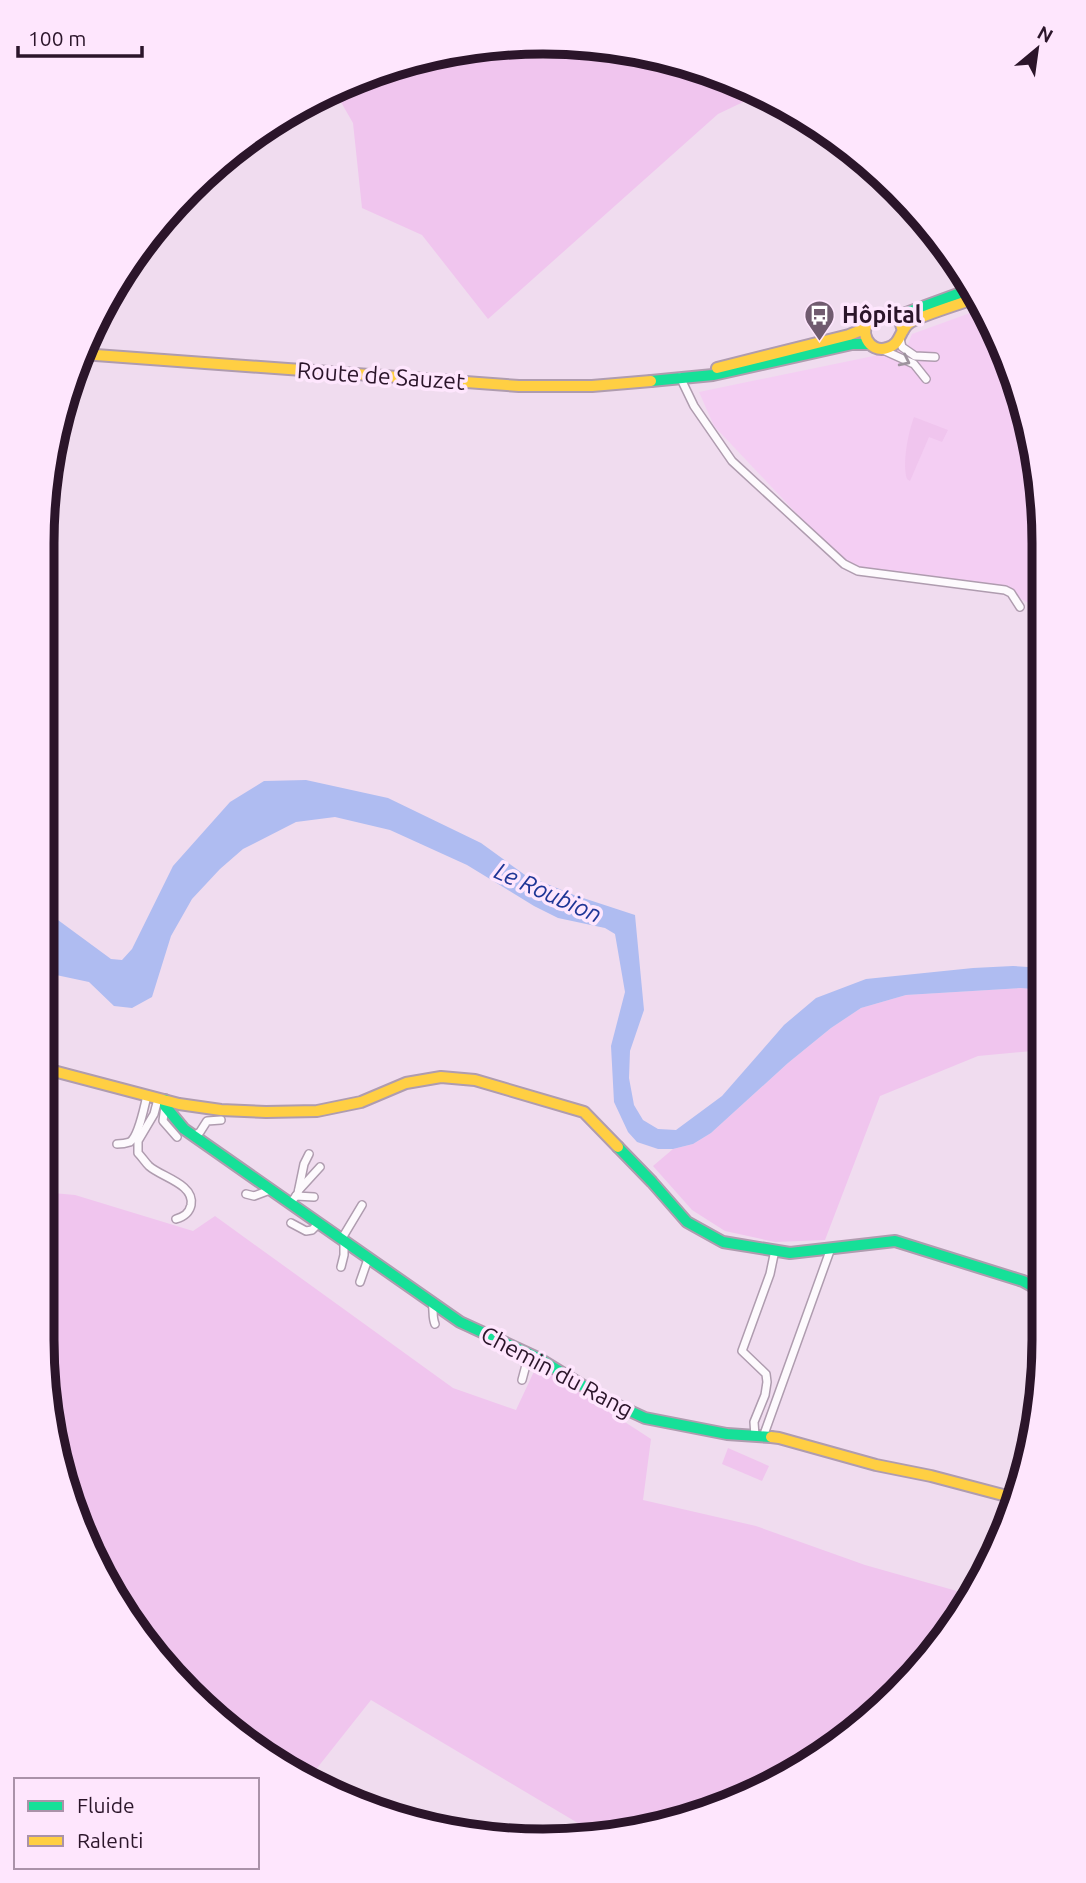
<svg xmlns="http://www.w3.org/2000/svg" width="1086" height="1883" font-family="Ubuntu,sans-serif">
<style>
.built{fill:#f4cef3}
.green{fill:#f0c5ee}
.water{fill:#afbcf1}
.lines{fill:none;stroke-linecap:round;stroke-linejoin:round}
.street-casing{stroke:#af9caf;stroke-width:10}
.fast-casing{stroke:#af9caf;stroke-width:14}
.slow-casing{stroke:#af9caf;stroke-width:14}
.street{stroke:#fdfafd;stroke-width:7}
.fast{stroke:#16e098;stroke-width:10}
.slow{stroke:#ffcf43;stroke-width:10}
.oneway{stroke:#9e939e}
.labels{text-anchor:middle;stroke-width:7;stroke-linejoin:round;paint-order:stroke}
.poi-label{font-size:23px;font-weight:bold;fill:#2b152a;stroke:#fee6fd;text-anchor:start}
.street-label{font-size:23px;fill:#2b152a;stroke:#fee6fd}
.water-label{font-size:24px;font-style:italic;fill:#1f3696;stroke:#fee6fd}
.rim{fill:none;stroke:#2b152a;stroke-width:9}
</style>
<rect width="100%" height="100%" fill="#f0dcef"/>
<polygon class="built" points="984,308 1018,382 1043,510 1043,611 1008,592 850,570 714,426 699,392 893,352 907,347 912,334"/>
<g class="green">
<polygon points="543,42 640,52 734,80 760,94 718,114 488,319 422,235 362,208 353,123 334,90 351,80 445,52"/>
<path d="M 914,417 L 948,430 L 942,442 L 929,437 L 910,481 L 907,479 C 902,464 908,433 914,417 Z"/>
<polygon points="1021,988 1043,990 1043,1050 978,1056 880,1096 825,1240 775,1242 725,1231 692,1210 653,1166 673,1149 693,1144 711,1133 788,1063 831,1028 861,1008 906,995"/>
<polygon points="42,1192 75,1195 193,1231 215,1216 453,1388 516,1410 537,1365 651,1439 643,1500 756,1526 865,1565 971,1595 960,1618 848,1737 704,1814 598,1835 371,1700 310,1777 264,1756 145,1645 68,1501 42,1340"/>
<polygon points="728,1448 769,1466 762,1481 722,1464"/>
</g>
<polygon class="water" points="306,780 388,798 481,843 525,875 574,895 635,915 644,1010 630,1051 629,1078 634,1105 643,1120 658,1129 676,1130 722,1096 784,1025 816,998 866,979 973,968 1013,966 1043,968 1043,990 1021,988 906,995 861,1008 831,1028 788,1063 711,1133 693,1144 673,1149 658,1149 637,1142 628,1132 614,1102 611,1046 625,992 615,934 605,928 558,918 534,906 467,865 390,830 335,817 296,822 243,849 220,869 192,899 171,936 152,997 132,1008 114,1006 89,982 42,972 43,909 111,959 122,960 132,949 173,866 230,802 264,781"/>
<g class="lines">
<defs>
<g id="street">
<polyline points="900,339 902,347 915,356 935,357"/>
<polyline points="883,350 914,364 926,379"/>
<polyline points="680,377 694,406 732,461 844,564 858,571 1005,590 1011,593 1020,607"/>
<path d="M 158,1099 L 154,1114 L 138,1141 L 138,1153 C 142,1157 145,1162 149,1166 C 161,1177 195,1184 191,1205 C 189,1214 183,1217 176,1219"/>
<polyline points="165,1106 163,1121 177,1137"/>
<polyline points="194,1136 200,1132 207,1121 221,1120"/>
<path d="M 117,1144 C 120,1144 127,1143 130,1142 C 139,1136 144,1107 147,1096"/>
<polyline points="299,1190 320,1167"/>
<polyline points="246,1194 254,1196 270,1190"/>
<polyline points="296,1196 314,1197"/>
<polyline points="290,1204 298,1193 304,1164 309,1154"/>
<polyline points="291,1223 306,1231 312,1230 318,1224"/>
<polyline points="341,1240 362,1205"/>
<polyline points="341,1267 344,1255 344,1242"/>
<polyline points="360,1282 368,1259"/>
<path d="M 432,1303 C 434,1311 432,1317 435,1324"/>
<polyline points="522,1380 529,1354"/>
<polyline points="755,1436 754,1422 765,1395 767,1382 766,1374 742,1351 770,1274 775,1250"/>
<polyline points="763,1437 831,1248"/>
</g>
<g id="fast">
<polyline points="895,317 974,288"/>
<polyline points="651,381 713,375 852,344 868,344"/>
<polyline points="165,1100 165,1106 184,1129 460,1322 538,1358 606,1400 645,1418 727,1434 771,1437"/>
<polyline points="618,1147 652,1182 687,1222 723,1242 790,1253 895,1241 1023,1281 1043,1292"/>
</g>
<g id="slow">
<path d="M 903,331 L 900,321 L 889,314 C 884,315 878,316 873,319 C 856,329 869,354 887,348 C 901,344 899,332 908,324 C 915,317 966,302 979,297"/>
<polyline points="82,354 519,386 592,386 651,381"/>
<polyline points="717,368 849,335 864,329"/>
<polyline points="42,1068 179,1104 221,1110 266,1112 317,1111 361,1102 406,1083 441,1077 475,1080 584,1112 618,1147"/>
<polyline points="771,1437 779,1438 876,1465 931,1476 1018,1499"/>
</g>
</defs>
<use href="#street" class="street-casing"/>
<use href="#fast" class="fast-casing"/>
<use href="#slow" class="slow-casing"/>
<use href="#street" class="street"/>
<use href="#fast" class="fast"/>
<use href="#slow" class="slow"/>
</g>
<defs><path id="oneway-chevron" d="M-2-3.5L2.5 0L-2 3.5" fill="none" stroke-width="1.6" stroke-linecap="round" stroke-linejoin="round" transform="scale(1.75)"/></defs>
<use class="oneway" href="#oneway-chevron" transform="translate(905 361) rotate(26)"/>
<defs>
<symbol id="bus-pin" viewBox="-11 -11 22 30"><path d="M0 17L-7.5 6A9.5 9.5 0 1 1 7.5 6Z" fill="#705b6f" stroke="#fee6fd"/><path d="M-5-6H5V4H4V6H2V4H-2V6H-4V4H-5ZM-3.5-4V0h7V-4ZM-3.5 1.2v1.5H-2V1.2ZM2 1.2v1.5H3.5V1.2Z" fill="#fff"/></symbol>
</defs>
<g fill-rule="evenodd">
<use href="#bus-pin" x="802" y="298" width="35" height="47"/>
</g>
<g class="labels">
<g class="poi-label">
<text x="842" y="323">Hôpital</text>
</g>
<g class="street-label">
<text transform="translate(381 376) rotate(4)" y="8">Route de Sauzet</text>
<text transform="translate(557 1372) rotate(28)" y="8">Chemin du Rang</text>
</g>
<g class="water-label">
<text transform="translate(548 893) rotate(24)" y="8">Le Roubion</text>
</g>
</g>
<path d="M0 0H1086V1883H0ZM543 54H543A489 489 0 0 1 1032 543V1340A489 489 0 0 1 543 1829H543A489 489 0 0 1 54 1340V543A489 489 0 0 1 543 54Z" fill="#fee6fd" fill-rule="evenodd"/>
<path class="rim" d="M543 54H543A489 489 0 0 1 1032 543V1340A489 489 0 0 1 543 1829H543A489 489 0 0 1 54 1340V543A489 489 0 0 1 543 54Z"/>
<rect x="14" y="1778" width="245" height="91" fill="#fee6fd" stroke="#aa92a9" stroke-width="2"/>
<rect x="28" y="1801" width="35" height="10" fill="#16e098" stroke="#aa92a9" stroke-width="2"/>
<text x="77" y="1813" font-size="21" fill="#2b152a">Fluide</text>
<rect x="28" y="1836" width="35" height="10" fill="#ffcf43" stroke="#aa92a9" stroke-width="2"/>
<text x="77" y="1848" font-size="21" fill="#2b152a">Ralenti</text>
<g transform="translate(1037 49) rotate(29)" stroke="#fee6fd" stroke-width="5" paint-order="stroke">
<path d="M0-5L12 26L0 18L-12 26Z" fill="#2b152a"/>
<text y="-10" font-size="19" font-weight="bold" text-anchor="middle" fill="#2b152a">N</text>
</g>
<path d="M18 46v10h124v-10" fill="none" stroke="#2b152a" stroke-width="3.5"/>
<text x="28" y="46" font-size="21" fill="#2b152a" stroke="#fee6fd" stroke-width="5" paint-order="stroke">100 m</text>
</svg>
